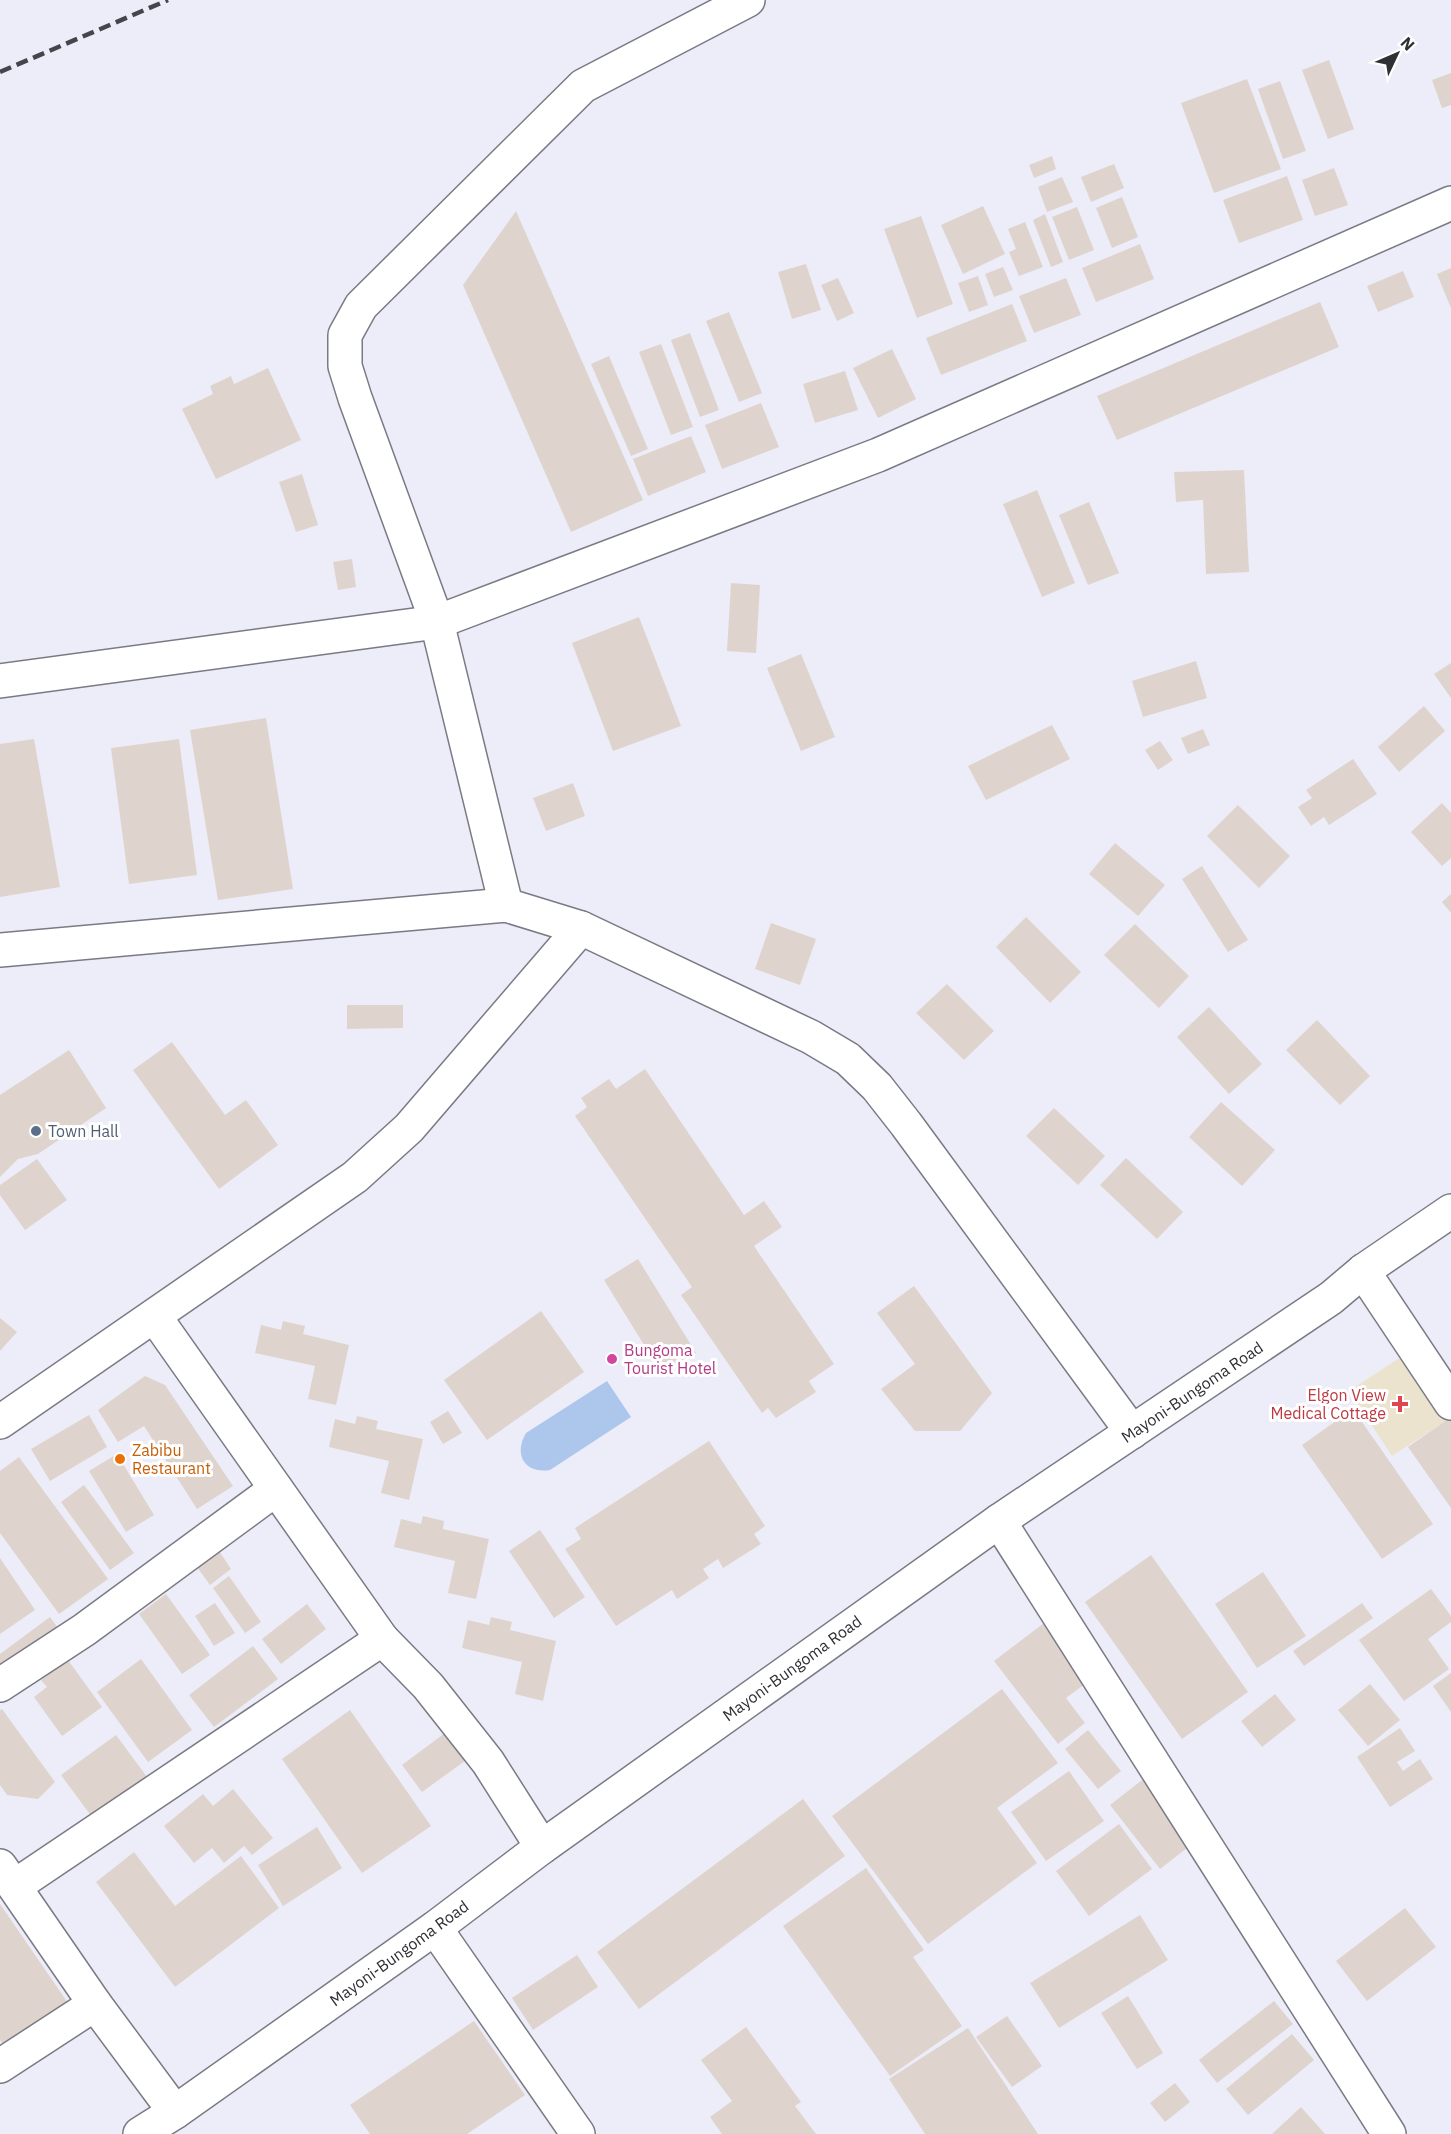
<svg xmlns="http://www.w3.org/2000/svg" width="1451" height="2134" font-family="'IBM Plex Sans',sans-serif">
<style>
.medical{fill:#ece3ce}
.water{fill:#adc7ec}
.building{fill:#dfd4cd}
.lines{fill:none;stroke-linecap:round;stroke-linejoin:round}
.minor-casing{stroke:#797a84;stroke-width:36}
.major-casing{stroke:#797a84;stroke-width:36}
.minor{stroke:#fff;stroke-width:33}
.major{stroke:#fff;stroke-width:33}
.rail{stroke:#45454b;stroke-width:4.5;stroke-dasharray:12 6;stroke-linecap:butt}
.service-dot{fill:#5c6f8a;stroke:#fff;stroke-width:2}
.hotel-dot{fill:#d1479c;stroke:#fff;stroke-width:2}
.health-dot{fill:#e0444e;stroke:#fff;stroke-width:2}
.food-dot{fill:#e8710a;stroke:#fff;stroke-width:2}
.labels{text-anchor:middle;stroke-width:6;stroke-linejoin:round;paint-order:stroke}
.service-label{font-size:16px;fill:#4e5e75;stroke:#fff;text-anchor:start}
.hotel-label{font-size:16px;fill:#b23c85;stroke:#fff;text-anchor:start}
.street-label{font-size:16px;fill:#2f2f34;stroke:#fff}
.health-label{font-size:16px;fill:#be3a42;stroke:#fff;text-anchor:end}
.food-label{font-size:16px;fill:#c56008;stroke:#fff;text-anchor:start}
</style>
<rect width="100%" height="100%" fill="#ecedf8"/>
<polygon class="medical" points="1407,1353 1450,1418 1392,1456 1349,1391"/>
<path class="water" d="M 607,1381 L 631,1417 L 550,1470 C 525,1474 513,1455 526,1433 Z"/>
<g class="building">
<polygon points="1329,60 1354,129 1328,139 1302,70"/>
<polygon points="1451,73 1451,105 1442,108 1432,80"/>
<polygon points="1247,79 1281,169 1214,193 1181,103"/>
<polygon points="1280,81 1306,151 1283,159 1258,89"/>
<polygon points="1052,156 1056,169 1034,178 1029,165"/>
<polygon points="1114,164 1124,188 1091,202 1081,177"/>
<polygon points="1334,168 1348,205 1315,216 1302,180"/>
<polygon points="1287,176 1303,220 1239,243 1223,200"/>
<polygon points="1062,177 1073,202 1047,212 1038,187"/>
<polygon points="1122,197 1138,237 1112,248 1096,208"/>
<polygon points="983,206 1005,254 963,274 941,225"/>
<polygon points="1077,207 1094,250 1069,260 1052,217"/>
<polygon points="516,211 643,500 571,532 463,285"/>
<polygon points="1045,214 1063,262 1051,267 1033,220"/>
<polygon points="921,216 953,304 917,318 884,229"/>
<polygon points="1025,222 1043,267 1019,276 1009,252 1016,249 1008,229"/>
<polygon points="1140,244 1154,279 1096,302 1082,268"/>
<polygon points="806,264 821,310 792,319 778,272"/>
<polygon points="1003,267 1013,290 994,297 985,274"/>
<polygon points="1451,268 1451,308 1437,274"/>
<polygon points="1403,271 1414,297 1378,312 1367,286"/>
<polygon points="978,276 988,305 969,312 958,283"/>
<polygon points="838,278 854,313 837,321 821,285"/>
<polygon points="1066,278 1081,315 1034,333 1019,296"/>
<polygon points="1320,302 1339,347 1117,440 1097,396"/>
<polygon points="1012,304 1027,341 941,375 926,338"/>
<polygon points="729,312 762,393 739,402 706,321"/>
<polygon points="690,333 719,410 700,417 671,340"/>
<polygon points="661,344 693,427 671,435 639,352"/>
<polygon points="892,349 916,399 878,418 853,368"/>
<polygon points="609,356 648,449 631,456 591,364"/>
<polygon points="268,368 301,440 216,479 182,409 213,394 210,386 231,376 234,384"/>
<polygon points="845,371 858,410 815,423 803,384"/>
<polygon points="761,403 779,447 722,469 705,425"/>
<polygon points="691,436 706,472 648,496 633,459"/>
<polygon points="1244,470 1249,572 1206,574 1203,500 1176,502 1174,472"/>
<polygon points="302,474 318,525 296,532 279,482"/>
<polygon points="1037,490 1075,583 1042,597 1003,504"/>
<polygon points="1089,502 1119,573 1088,585 1059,515"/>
<polygon points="352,559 356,587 338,590 333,562"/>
<polygon points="731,583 760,585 756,653 727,651"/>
<polygon points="639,617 681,726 613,751 572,643"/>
<polygon points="801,654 835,737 801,751 767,668"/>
<polygon points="1196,661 1207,698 1143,717 1132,681"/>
<polygon points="1451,663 1451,698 1434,674"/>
<polygon points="1424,706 1445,731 1399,772 1378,747"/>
<polygon points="266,718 293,889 218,900 190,730"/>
<polygon points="1052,725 1070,759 986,800 968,766"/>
<polygon points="1203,729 1210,745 1188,754 1181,738"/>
<polygon points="34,739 60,887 0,897 0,744"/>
<polygon points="179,739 197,875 129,884 111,748"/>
<polygon points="1160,741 1173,760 1158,770 1145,750"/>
<polygon points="1353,759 1377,794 1329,825 1324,817 1311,826 1298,807 1312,798 1306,790"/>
<polygon points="573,783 585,816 546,831 533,798"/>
<polygon points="1442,803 1451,813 1451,858 1442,866 1411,832"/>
<polygon points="1238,805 1290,856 1259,888 1207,836"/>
<polygon points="1115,843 1165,885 1138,916 1089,874"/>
<polygon points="1202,866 1248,940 1228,952 1182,879"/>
<polygon points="1451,894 1451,913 1442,902"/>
<polygon points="1026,917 1081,972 1050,1003 996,947"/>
<polygon points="771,923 816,939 800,985 755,969"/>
<polygon points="1135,924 1189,976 1159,1008 1104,955"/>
<polygon points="947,984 994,1031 964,1060 916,1013"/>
<polygon points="347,1005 403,1005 403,1028 347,1029"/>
<polygon points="1209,1007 1262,1064 1229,1094 1177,1037"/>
<polygon points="1317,1020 1370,1076 1340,1105 1286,1050"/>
<polygon points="172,1042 225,1115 246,1100 278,1145 219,1189 133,1070"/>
<polygon points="69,1050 106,1108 38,1154 18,1159 0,1177 0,1095"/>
<polygon points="645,1069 744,1215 764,1201 782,1227 754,1246 834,1364 809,1381 816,1392 776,1418 768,1408 762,1413 681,1295 692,1287 575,1116 587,1107 581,1098 609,1079 616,1089"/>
<polygon points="1221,1102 1275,1150 1242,1186 1189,1137"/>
<polygon points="1054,1108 1105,1156 1078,1185 1026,1136"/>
<polygon points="1126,1158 1183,1212 1157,1239 1100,1185"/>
<polygon points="37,1159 67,1200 25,1230 0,1195 0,1185"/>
<polygon points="638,1259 696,1353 662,1374 604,1280"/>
<polygon points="914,1286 992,1393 960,1431 915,1431 881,1389 915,1364 877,1313"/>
<polygon points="541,1311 584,1372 487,1440 444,1380"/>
<polygon points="0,1318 17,1332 0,1351"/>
<polygon points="283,1321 305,1326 303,1334 349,1345 336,1405 308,1399 315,1366 255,1353 261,1325 281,1330"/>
<polygon points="145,1376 165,1385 233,1486 197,1509 144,1426 118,1442 98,1410"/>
<polygon points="1353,1409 1433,1524 1382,1559 1302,1445"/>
<polygon points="448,1411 462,1433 443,1444 430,1422"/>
<polygon points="89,1415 107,1447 50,1481 31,1449"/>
<polygon points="357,1416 378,1421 376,1429 423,1439 409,1500 381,1493 389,1461 329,1447 335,1419 355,1424"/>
<polygon points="1451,1417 1451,1508 1408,1447"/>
<polygon points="709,1441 765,1526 754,1534 761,1544 723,1568 718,1559 703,1569 709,1578 677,1599 672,1590 616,1626 565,1549 581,1539 575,1528"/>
<polygon points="117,1454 154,1515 126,1532 89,1471"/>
<polygon points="19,1457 108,1579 59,1614 0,1533 0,1471"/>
<polygon points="84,1485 134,1553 110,1570 61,1502"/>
<polygon points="423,1516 444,1521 443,1529 489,1539 476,1599 448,1593 455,1561 394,1547 401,1519 421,1524"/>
<polygon points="540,1530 585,1597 554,1618 509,1551"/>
<polygon points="219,1551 231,1569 210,1585 197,1567"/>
<polygon points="1151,1555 1248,1692 1182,1739 1085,1602"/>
<polygon points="0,1558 35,1610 0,1634"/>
<polygon points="1263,1572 1306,1636 1257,1668 1215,1604"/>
<polygon points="229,1576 261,1622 245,1633 213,1588"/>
<polygon points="1431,1589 1451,1616 1451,1622 1428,1639 1449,1669 1404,1701 1359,1640"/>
<polygon points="166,1594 210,1655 182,1674 139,1614"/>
<polygon points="215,1603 235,1633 214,1646 195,1616"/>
<polygon points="1362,1603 1373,1618 1304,1666 1293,1651"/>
<polygon points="307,1604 326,1629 281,1664 262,1639"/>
<polygon points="50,1617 63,1635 0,1677 0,1654"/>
<polygon points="491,1617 512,1622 510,1630 556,1641 543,1701 515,1694 522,1662 462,1648 468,1620 489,1625"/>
<polygon points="1048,1620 1093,1678 1066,1698 1085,1723 1058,1744 994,1661"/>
<polygon points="253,1646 278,1679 214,1727 189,1695"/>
<polygon points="141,1659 192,1730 148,1762 97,1692"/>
<polygon points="68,1660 102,1707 62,1736 34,1697 47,1687 41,1680"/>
<polygon points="1451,1673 1451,1712 1433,1686"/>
<polygon points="1370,1684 1400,1720 1368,1746 1338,1710"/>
<polygon points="1002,1689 1058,1763 997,1808 1037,1863 928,1944 832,1816"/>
<polygon points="1275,1694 1296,1720 1262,1747 1241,1721"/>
<polygon points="2,1709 55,1782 38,1799 7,1795 0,1785 0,1710"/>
<polygon points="350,1710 431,1826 362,1873 282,1759"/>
<polygon points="1400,1728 1415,1751 1397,1762 1403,1771 1420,1759 1433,1779 1390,1807 1357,1757"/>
<polygon points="449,1730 469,1758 422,1792 402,1765"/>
<polygon points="1088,1730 1121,1771 1098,1789 1065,1749"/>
<polygon points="116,1735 147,1777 92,1817 61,1775"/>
<polygon points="1069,1771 1104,1821 1046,1861 1011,1812"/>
<polygon points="1146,1777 1196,1841 1160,1869 1110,1805"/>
<polygon points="233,1789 273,1838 252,1855 244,1846 224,1863 212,1848 194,1863 164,1826 203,1794 213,1806"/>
<polygon points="803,1799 845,1856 639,2009 597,1952"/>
<polygon points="1119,1824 1152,1869 1089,1916 1056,1871"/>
<polygon points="317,1827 342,1868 283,1906 258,1865"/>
<polygon points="134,1852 175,1906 241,1856 279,1908 175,1987 96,1882"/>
<polygon points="866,1868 924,1950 913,1957 962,2026 890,2076 783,1926"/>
<polygon points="0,1904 68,2003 4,2046 0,2040"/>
<polygon points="1405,1908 1436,1947 1367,2001 1336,1961"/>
<polygon points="1140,1915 1168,1960 1059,2028 1030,1983"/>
<polygon points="577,1955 598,1987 533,2030 512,1998"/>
<polygon points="1128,1996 1163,2053 1137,2069 1101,2013"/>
<polygon points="1274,2001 1293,2024 1217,2083 1199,2060"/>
<polygon points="1007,2016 1042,2066 1012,2087 976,2037"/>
<polygon points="474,2021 525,2095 467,2134 370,2134 350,2105"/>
<polygon points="746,2027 801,2102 795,2106 816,2134 722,2134 710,2117 732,2101 701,2060"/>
<polygon points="968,2028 1038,2134 925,2134 889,2079"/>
<polygon points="1292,2034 1314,2060 1248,2115 1226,2089"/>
<polygon points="1175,2083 1190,2102 1165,2122 1150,2103"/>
<polygon points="1301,2107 1325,2134 1272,2134"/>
</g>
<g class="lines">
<defs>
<g id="minor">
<polyline points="0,681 437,622 878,455 1451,203"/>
<polyline points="506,905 437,622 355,398 345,366 345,335 361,306 583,86 748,0"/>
<polyline points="0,950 506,905 581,928 811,1037 848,1059 877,1087 906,1124 1132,1432"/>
<polyline points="1363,1271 1451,1403"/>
<polyline points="155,1317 382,1639 428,1686 488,1762 542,1847"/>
<polyline points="0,1422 355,1177 409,1128 581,928"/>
<polyline points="999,1521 1389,2134"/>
<polyline points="0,1685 84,1630 276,1489"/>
<polyline points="0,1866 95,2004 175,2112"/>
<polyline points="15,1886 382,1639"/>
<polyline points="435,1928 578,2134"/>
<polyline points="0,2066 95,2004"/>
</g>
<polyline id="major" points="140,2134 175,2112 435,1928 542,1847 999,1521 1331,1298 1363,1271 1451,1211"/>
</defs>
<use href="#minor" class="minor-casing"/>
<use href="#major" class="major-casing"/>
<use href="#minor" class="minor"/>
<use href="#major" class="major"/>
<polyline class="rail" points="0,72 168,0"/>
</g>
<circle class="service-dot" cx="36" cy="1131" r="6"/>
<circle class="hotel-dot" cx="612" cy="1359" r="6"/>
<path class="health-dot" d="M1397 1395h6v6h6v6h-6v6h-6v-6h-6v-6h6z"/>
<circle class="food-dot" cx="120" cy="1459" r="6"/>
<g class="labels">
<g class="service-label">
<text x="48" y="1137">Town Hall</text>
</g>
<g class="hotel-label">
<text x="624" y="1356">Bungoma<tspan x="624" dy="18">Tourist Hotel</tspan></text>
</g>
<g class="street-label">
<text transform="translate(1192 1392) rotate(-34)" y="6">Mayoni-Bungoma Road</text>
<text transform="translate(792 1668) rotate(-36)" y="6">Mayoni-Bungoma Road</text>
<text transform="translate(399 1953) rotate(-36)" y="6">Mayoni-Bungoma Road</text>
</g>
<g class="health-label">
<text x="1386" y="1401">Elgon View<tspan x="1386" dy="18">Medical Cottage</tspan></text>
</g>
<g class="food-label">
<text x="132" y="1456">Zabibu<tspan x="132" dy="18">Restaurant</tspan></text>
</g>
</g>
<g transform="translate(1397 54) rotate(46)" stroke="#ffffff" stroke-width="4.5" paint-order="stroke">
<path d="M0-4.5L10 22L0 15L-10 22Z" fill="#2f2f34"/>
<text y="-9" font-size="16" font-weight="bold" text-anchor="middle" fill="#2f2f34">N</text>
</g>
</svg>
